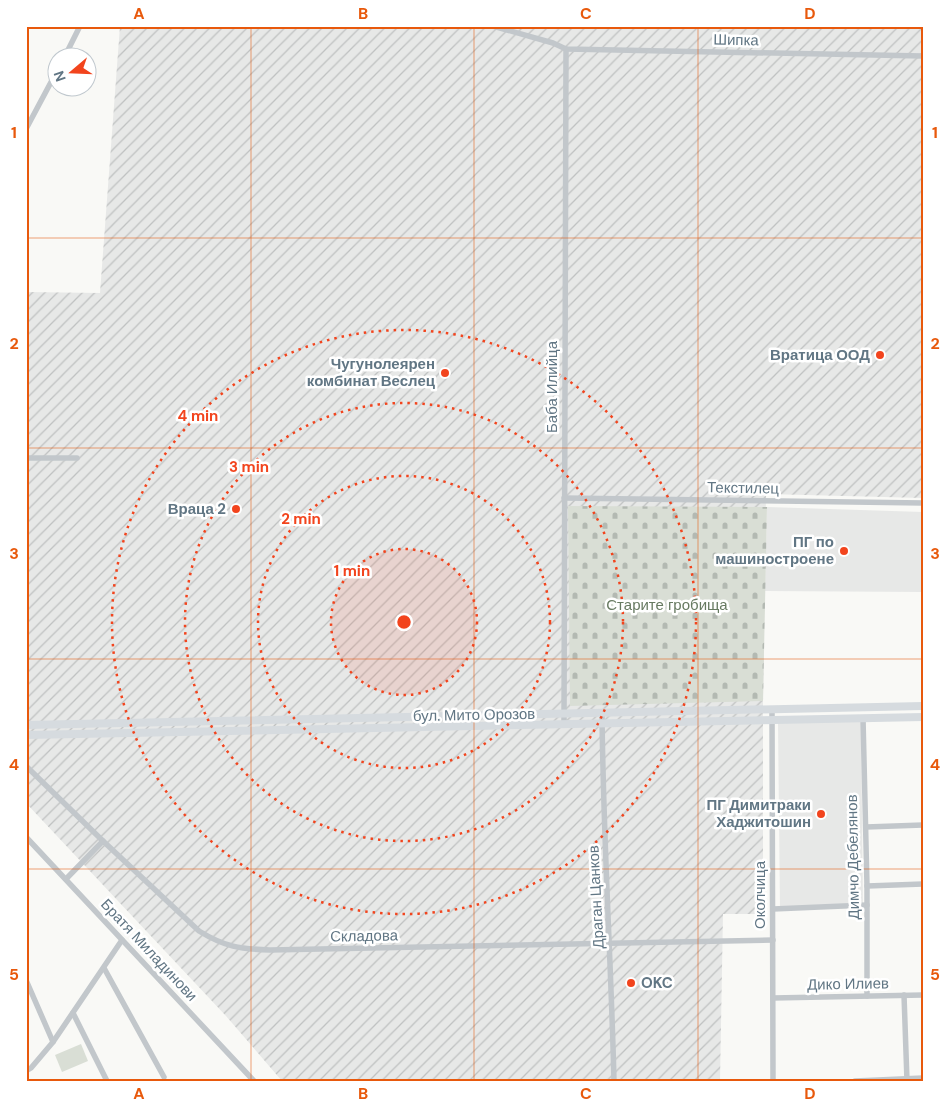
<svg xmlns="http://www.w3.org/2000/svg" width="949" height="1107" font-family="'DM Sans',sans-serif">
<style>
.built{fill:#e7e8e7}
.industrial{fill:url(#industrial-furrows)}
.cemetery{fill:url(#cemetery-stones)}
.park{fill:#d9ded5}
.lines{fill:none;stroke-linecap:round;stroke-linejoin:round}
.minor{stroke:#c2c7cb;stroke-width:5.5}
.secondary{stroke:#d6dbdf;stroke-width:8}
.grid{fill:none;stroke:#e8590c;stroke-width:1;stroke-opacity:0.55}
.ring{fill:none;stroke:#f2441d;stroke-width:2.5;stroke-dasharray:2.5 5}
.poi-dot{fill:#f2441d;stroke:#fff;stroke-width:2}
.labels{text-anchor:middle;stroke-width:5;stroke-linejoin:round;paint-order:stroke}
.street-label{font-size:15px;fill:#617684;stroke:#fff}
.poi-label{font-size:15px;font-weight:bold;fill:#617684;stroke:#fff;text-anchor:end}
.park-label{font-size:15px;fill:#677a61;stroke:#fff}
.centre{fill:#f2441d;stroke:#fff;stroke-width:2.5}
.ring-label{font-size:15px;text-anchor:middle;font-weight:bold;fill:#f2441d;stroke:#fff;stroke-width:5;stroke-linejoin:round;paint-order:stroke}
.neatline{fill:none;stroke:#e8590c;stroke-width:2}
.grid-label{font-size:16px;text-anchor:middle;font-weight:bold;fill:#e8590c}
</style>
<defs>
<pattern id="industrial-furrows" width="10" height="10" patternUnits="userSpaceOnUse" patternTransform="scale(1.25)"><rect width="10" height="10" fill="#e7e8e7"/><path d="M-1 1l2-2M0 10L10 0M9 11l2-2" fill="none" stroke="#bfc1c1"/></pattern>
<pattern id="cemetery-stones" width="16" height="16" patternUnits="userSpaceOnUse" patternTransform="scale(1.25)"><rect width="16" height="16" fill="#d9ded5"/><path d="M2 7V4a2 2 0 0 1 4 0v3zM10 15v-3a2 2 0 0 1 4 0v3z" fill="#b3b9b2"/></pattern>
</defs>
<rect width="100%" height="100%" fill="#f9f9f6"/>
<g class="built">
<polygon points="767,507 923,512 923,592 765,591"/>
<polygon points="861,721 863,906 780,908 778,723"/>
</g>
<polygon class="industrial" points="120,26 923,26 923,498 766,494 763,701 763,914 723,914 720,1081 282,1081 226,1016 26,803 26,292 100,293"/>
<polygon class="cemetery" points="568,506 767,507 763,701 570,706"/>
<polygon class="park" points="81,1044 88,1061 62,1072 55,1055"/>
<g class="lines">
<g class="minor">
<polyline points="493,26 553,43 566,49 923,56"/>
<polyline points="64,58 80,26"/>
<polyline points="26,129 58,69"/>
<polyline points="26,458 77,458"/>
<polyline points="564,498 923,503"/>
<polyline points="772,709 773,1081"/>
<path d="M 602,713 C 603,835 611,958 614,1081"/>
<polyline points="863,718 867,886 867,996"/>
<polyline points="564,724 566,49"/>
<path d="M 26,766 L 103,841 L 199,931 C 225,947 240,949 270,950 L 773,940"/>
<polyline points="866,827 923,825"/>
<polyline points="26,837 254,1081"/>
<polyline points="66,879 103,841"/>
<polyline points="867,886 923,884"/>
<polyline points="773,909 867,905"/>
<polyline points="104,968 164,1077"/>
<polyline points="26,980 53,1042"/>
<polyline points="904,995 907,1081"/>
<polyline points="773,998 923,995"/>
<polyline points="73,1013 107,1081"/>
<polyline points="26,1071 31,1068 53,1042 122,940"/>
<polyline points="855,1081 923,1078"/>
</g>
<g class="secondary">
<polyline points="26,725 923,706"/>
<polyline points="26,735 923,717"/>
</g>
</g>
<path class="grid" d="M 251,26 L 251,1081M 474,26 L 474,1081M 698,26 L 698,1081M 26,238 L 923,238M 26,448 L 923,448M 26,659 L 923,659M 26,869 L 923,869"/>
<circle cx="404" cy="622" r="73" fill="#f2441d" fill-opacity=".12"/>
<g class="ring">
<circle cx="404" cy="622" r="73"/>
<circle cx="404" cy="622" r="146"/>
<circle cx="404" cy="622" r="219"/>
<circle cx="404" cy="622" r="292"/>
</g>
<g class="poi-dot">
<circle cx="880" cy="355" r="5"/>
<circle cx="445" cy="373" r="5"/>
<circle cx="236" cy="509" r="5"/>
<circle cx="844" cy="551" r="5"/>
<circle cx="821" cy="814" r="5"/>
<circle cx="631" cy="983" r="5"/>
</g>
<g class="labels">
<g class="street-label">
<text transform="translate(736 40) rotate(1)" y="5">Шипка</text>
<text transform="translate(552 387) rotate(-90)" y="5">Баба Илийца</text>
<text transform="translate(743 488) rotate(1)" y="5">Текстилец</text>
<text transform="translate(474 715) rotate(-1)" y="5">бул. Мито Орозов</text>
<text transform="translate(853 857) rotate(-91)" y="5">Димчо Дебелянов</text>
<text transform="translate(760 895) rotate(-90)" y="5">Околчица</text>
<text transform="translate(596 897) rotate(-93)" y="5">Драган Цанков</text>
<text transform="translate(364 936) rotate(-1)" y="5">Складова</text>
<text transform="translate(149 950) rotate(47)" y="5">Братя Миладинови</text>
<text transform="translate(848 984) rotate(-1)" y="5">Дико Илиев</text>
</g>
<g class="poi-label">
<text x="870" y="360">Вратица ООД</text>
<text x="435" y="369">Чугунолеярен<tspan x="435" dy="17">комбинат Веслец</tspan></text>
<text x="226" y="514">Враца 2</text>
<text x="834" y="547">ПГ по<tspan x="834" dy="17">машиностроене</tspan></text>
<text x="811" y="810">ПГ Димитраки<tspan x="811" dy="17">Хаджитошин</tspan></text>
<text x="641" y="988" text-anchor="start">OKC</text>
</g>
<g class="park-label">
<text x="667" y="610">Старите гробища</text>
</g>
</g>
<circle cx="404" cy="622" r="8" class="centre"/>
<g class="ring-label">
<text x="198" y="421">4 min</text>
<text x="249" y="472">3 min</text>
<text x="301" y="524">2 min</text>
<text x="352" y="576">1 min</text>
</g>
<rect width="949" height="1107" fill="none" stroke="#ffffff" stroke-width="55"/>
<g transform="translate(72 72) rotate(251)"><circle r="24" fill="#ffffff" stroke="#c0c8ce"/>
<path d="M0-4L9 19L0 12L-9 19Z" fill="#f2441d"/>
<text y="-8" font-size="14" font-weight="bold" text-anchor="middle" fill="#617684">N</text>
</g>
<rect x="28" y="28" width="894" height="1052" class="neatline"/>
<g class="grid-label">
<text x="139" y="19">A</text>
<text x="363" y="19">B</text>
<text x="586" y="19">C</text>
<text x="810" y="19">D</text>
<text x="14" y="138">1</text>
<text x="935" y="138">1</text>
<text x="14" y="349">2</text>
<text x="935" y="349">2</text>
<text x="14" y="559">3</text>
<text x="935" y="559">3</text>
<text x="14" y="770">4</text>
<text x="935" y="770">4</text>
<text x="14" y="980">5</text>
<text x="935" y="980">5</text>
<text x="139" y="1099">A</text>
<text x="363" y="1099">B</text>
<text x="586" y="1099">C</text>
<text x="810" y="1099">D</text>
</g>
</svg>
